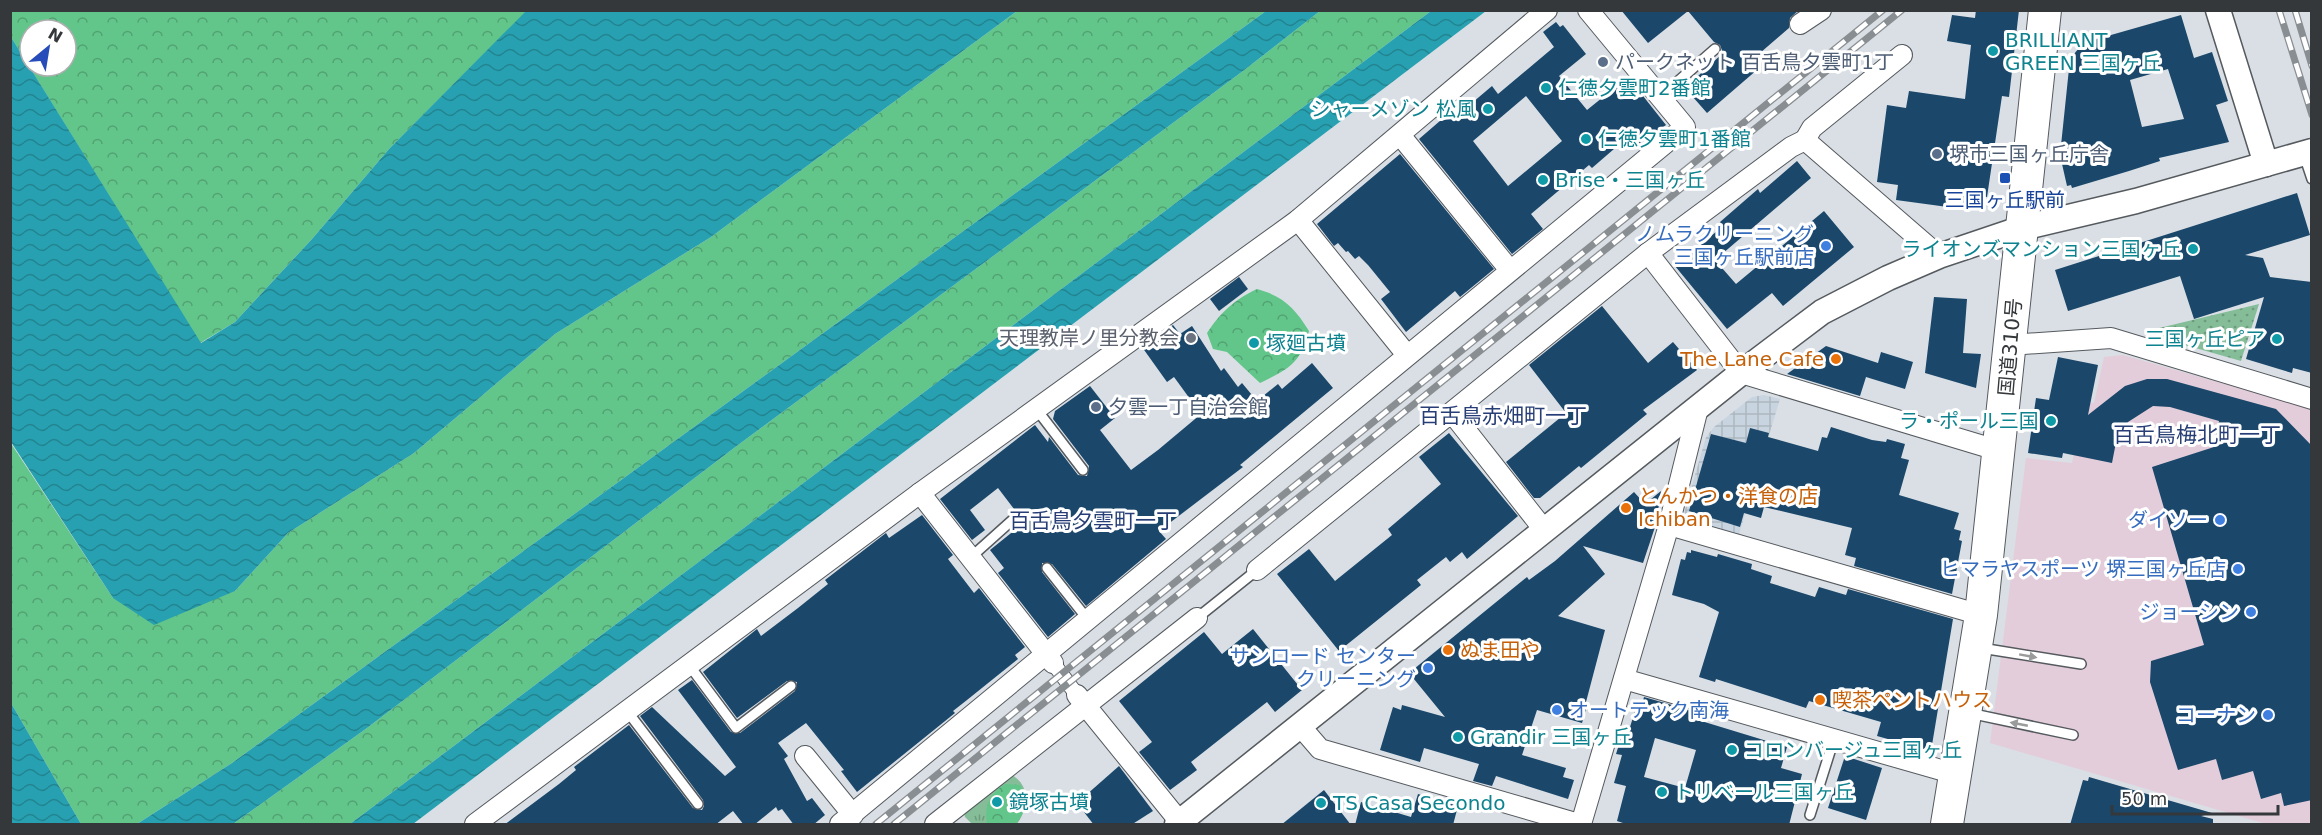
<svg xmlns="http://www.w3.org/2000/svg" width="2322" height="835" font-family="'DejaVu Sans','Noto Sans JP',sans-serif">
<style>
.commercial{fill:#e4cdda}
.industrial{fill:url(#industrial-grid)}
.grass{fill:url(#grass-tufts)}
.forest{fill:url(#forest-crowns);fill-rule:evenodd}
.park{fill:url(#park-dots)}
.water{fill:url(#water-waves)}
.building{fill:#1a476a;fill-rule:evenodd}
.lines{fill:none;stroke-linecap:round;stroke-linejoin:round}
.service-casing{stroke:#555a5f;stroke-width:12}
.pedestrian-casing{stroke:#555a5f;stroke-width:16}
.minor-casing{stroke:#555a5f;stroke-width:22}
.tertiary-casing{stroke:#555a5f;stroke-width:27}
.trunk-casing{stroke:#555a5f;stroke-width:34}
.service{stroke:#fff;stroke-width:9}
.pedestrian{stroke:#fff;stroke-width:14}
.minor{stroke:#fff;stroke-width:20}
.tertiary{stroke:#fff;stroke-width:24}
.trunk{stroke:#fff;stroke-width:32}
.rail-casing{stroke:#898e92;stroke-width:7}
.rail{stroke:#fff;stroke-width:4.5;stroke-dasharray:14;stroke-linecap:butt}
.oneway{fill:#9a9c9c}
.culture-dot{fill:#0f9aa8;stroke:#fff;stroke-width:2}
.service-dot{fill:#5c6f8a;stroke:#fff;stroke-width:2}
.transit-dot{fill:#1a4fb4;stroke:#fff;stroke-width:2}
.shop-dot{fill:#3f7fe0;stroke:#fff;stroke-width:2}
.worship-dot{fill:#6b7280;stroke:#fff;stroke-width:2}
.food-dot{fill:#e8710a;stroke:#fff;stroke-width:2}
.labels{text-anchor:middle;stroke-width:6;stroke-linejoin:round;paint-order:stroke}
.culture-label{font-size:20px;fill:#0d838f;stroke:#fff;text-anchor:start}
.service-label{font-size:20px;fill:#4e5e75;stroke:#fff;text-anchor:start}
.transit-label{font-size:20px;fill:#164399;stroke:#fff}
.shop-label{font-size:20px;fill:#366cbe;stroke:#fff;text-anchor:end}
.worship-label{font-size:20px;fill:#5b616d;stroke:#fff;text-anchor:end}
.street-label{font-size:20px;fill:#35383a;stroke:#fff}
.food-label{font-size:20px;fill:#c56008;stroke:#fff;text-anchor:start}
.neighbourhood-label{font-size:21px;fill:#263d75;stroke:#fff}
</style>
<defs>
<pattern id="industrial-grid" width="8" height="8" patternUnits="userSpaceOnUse" patternTransform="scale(1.5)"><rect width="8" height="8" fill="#c8d4df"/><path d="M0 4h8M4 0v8" fill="none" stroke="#acb7c0"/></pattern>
<pattern id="grass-tufts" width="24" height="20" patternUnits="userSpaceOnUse" patternTransform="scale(1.5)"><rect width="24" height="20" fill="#85bd98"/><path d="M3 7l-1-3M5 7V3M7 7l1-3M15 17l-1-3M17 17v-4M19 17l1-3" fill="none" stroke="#6e9b7d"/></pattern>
<pattern id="forest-crowns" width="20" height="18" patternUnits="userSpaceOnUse" patternTransform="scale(1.5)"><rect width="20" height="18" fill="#62c68a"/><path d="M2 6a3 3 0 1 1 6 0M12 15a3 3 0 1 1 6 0" fill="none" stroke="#52a272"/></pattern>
<pattern id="park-dots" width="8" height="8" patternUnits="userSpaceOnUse" patternTransform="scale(1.5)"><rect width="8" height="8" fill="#85bd98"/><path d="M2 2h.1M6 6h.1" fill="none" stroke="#6e9b7d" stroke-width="1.8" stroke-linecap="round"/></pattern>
<pattern id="water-waves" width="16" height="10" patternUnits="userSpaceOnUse" patternTransform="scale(1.5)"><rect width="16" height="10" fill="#27a1b1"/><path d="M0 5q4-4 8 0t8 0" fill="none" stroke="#228491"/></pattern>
</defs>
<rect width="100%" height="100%" fill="#d9dfe5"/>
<polygon class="commercial" points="2123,355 2309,408 2312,413 2311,824 2266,824 1990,743 2026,458 2072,463 2084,402 2094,403 2104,357"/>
<polygon class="industrial" points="1764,395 1780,399 1739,534 1691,520 1684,513 1706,437 1714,427 1752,397"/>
<path class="grass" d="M 1008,773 C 1031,783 1029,807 1017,824 L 972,824 L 965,817 L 963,808 Z"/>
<g class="forest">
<path d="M 11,11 L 527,11 L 389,149 L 312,239 L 235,322 L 200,343 L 11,37 ZM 30,30 L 66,30 L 66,66 L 30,66 Z"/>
<polygon points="1017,11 1266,11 232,763 137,824 81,824 11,703 10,442 113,598 235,591 288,533 414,453 555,334 711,237"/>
<polygon points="1320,11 1431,11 350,824 233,824 367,728 734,448 1243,71"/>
<path d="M 1257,289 C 1283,296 1295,308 1309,331 C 1300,364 1290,368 1260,383 L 1227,352 L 1213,349 L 1207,333 C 1221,312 1234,300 1257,289 Z"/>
<path d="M 1005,784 L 1020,785 C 1029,799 1026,811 1016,824 L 987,824 C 984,806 989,794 1005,784 Z"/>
</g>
<polygon class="park" points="2259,304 2241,361 2150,335 2151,330"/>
<g class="water">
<polygon points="527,10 1017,11 711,237 555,334 414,453 288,533 235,591 154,625 113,598 11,442 11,37 201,343 235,322 312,239 389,149"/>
<polygon points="1266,11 1320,11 1243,71 734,448 367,728 233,824 137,824 232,763"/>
<polygon points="1431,11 1486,11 413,824 350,824"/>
<polygon points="10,703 11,703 81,824 11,824"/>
</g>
<g class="building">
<polygon points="1621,10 1799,10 1790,18 1789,28 1753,59 1756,62 1753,64 1758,69 1707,113 1685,88 1723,53 1720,45 1714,42 1688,11 1648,43"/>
<polygon points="1976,10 2019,10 2009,97 2002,96 1987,197 1972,195 1970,210 1896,200 1898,185 1877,182 1887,105 1906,108 1909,91 1965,99 1971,45 1947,41 1952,15 1975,18"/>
<path d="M 2181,15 L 2194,58 L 2212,52 L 2228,101 L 2216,105 L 2229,142 L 2159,158 L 2160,161 L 2129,171 L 2072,188 L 2071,185 L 2067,186 L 2060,155 L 2070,59 L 2083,43 ZM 2168,69 L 2184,119 L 2142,127 L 2130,80 Z"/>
<path d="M 1556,22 L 1560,27 L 1563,25 L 1586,54 L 1559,76 L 1587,110 L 1628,77 L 1666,125 L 1637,145 L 1629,136 L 1592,168 L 1589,165 L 1531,214 L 1543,229 L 1512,254 L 1419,139 L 1448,114 L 1453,119 L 1492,86 L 1498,94 L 1554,47 L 1543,32 ZM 1526,96 L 1562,141 L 1508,186 L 1473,141 Z"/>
<polygon points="1400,154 1494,269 1460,297 1455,291 1406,332 1381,299 1390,292 1368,265 1359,256 1355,259 1348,251 1346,252 1338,243 1334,246 1317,224"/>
<polygon points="1797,161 1811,178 1715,260 1736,284 1824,211 1854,247 1783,306 1772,293 1727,329 1675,266 1723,226 1720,222 1758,189 1760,193"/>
<polygon points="2297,193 2310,235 2245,255 2263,258 2270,277 2312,282 2312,373 2293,368 2292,373 2246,359 2264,297 2194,319 2180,276 2068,311 2055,270"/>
<polygon points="1239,277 1248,289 1219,311 1210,299"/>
<polygon points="1934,297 1967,299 1963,353 1981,354 1976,388 1925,373"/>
<polygon points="1602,306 1648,363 1673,342 1697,370 1643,410 1647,414 1581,468 1579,466 1540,498 1534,498 1506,462 1566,413 1529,365"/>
<polygon points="1173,325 1180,334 1192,326 1221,371 1224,368 1238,387 1242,383 1257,401 1278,384 1282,389 1312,363 1333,388 1240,465 1243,467 1159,531 1166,539 1086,606 1052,564 1042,563 1042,572 1075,614 1048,637 998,573 1004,568 990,550 1025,522 1023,511 1014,509 998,488 970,510 985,530 972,540 940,499 1035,425 1048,442 1049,437 1078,475 1087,476 1089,466 1053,419 1055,411 1090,386 1115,418 1100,430 1131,470 1158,450 1201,414 1174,377 1167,382 1142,347"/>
<polygon points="1826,346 1878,363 1881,352 1913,362 1905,389 1866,377 1860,396 1787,374"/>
<polygon points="2058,357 2098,365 2088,415 2125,386 2147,379 2167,379 2276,409 2312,446 2312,800 2284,806 2281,793 2261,799 2253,771 2222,780 2216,759 2178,770 2150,682 2151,661 2204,645 2152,467 2214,447 2219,421 2170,407 2153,406 2128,422 2117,437 2112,463 2063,453 2062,458 2028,453 2036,398 2049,400"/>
<polygon points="1831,427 1872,440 1886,442 1887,439 1905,444 1901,458 1909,460 1899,495 1959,513 1954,529 1961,531 1959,540 1962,541 1952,594 1854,566 1856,558 1845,555 1852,528 1764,507 1761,518 1744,513 1740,527 1689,511 1711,434 1746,443 1750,428 1769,433 1768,437 1818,451 1822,437 1827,438"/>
<polygon points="1449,433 1518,516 1467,559 1462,552 1450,562 1446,557 1417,580 1421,585 1339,651 1277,574 1309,549 1335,581 1392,535 1388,529 1441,484 1419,457"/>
<polygon points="1661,491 1656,524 1643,563 1583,546 1605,574 1558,616 1605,630 1586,702 1588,702 1582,723 1537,710 1522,755 1566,768 1563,777 1574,780 1568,799 1496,776 1492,786 1473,781 1479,764 1424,748 1420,762 1380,750 1393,707 1401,710 1402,705 1445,717 1409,673 1527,577 1529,580 1555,561 1634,492 1645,504"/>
<polygon points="922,515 953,555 948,559 974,593 979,588 1025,647 1015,655 1018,659 967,700 953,711 955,713 857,792 841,771 844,770 806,723 778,743 788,756 784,759 807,801 812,798 825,815 813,825 794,825 782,809 778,811 776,807 754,825 744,825 733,811 715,825 504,825 559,784 576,770 574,767 629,725 693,808 702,810 704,806 703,800 640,716 652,707 725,776 736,767 678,690 692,680 731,732 740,733 795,691 797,682 787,681 737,718 703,672 757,629 761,636 798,608 828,584 825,580 886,533 889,538"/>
<polygon points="1691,550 1717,557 1718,554 1752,564 1751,569 1772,576 1770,583 1815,597 1819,587 1846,595 1848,589 1953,619 1931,751 1877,736 1881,722 1809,701 1806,708 1716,679 1715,682 1699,677 1719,612 1704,604 1672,595 1681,559 1685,560 1687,552 1691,553"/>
<polygon points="1253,629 1302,690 1275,712 1267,702 1191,762 1197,770 1170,790 1139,752 1152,742 1119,701 1204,632 1222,654"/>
<path d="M 1644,697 L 1700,713 L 1698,720 L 1787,747 L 1781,768 L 1802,774 L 1789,825 L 1629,825 L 1617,821 L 1626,786 L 1614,783 L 1622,755 L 1616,754 L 1625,726 L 1630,727 L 1635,711 L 1640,713 ZM 1655,738 L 1696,750 L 1685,788 L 1644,777 Z"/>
<polygon points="1845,756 1882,768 1866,820 1828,808"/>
<polygon points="1119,766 1153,811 1131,825 1094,825 1077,803"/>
<polygon points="2089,777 2212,813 2201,816 2213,819 2213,825 2070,825 2083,780 2088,781"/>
<polygon points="1324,790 1351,825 1281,825"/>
<polygon points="1418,794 1458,806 1453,825 1355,825 1361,802 1411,817"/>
</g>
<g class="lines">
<defs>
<g id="service">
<polyline points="1660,97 1715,49"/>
<polyline points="2304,155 2312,179"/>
<polyline points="1037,410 1083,470"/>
<polyline points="970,558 1018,515"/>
<polyline points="1047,568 1089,621"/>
<polyline points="1197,618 1257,570"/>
<polyline points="1981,648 2081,664"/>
<polyline points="689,665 736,728 791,686"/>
<polyline points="627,711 698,804"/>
<polyline points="1969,713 2073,735"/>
<polyline points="1810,815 1834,739"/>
</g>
<polyline id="pedestrian" points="1053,663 1077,695"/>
<g id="minor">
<polyline points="1800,24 1821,10"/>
<polyline points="1400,135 1509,269"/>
<polyline points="1805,140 1812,128 1902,55"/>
<polyline points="1298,220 1407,355"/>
<polyline points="1648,253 1741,373 2000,451"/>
<polyline points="2010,345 2111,338 2312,399"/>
<polyline points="1453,414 1545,531"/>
<polyline points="920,493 1053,663"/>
<polyline points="1669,525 1981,615"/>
<polyline points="1257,570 1648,253 1791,147 1805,140 1939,256"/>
<polyline points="1624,679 1955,774"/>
<polyline points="1077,695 1180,822"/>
<polyline points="1301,727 1320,749 1579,824"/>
<polyline points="805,756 853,815"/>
<polyline points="475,824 920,493 1298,220 1547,10"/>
<polyline points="840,824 1685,127 1588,10"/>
<polyline points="935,824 1197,618"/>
<polyline points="1581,824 1669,525 1698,408"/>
</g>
<g id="tertiary">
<polyline points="2218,10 2266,164"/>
<polyline points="1177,824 1741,373 1822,312 1888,278 1939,256 2022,228 2136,201 2312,151"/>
</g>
<polyline id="trunk" points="1947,824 1981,615 2045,10"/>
</defs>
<use href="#service" class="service-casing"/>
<use href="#pedestrian" class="pedestrian-casing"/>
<use href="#minor" class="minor-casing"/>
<use href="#tertiary" class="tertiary-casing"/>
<use href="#trunk" class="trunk-casing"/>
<use href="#service" class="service"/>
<use href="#pedestrian" class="pedestrian"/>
<use href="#minor" class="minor"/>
<use href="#tertiary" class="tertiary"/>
<use href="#trunk" class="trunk"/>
<defs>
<g id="rail">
<polyline points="2279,10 2312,115"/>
<polyline points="2295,10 2312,66"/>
<polyline points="876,824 1883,10"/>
<polyline points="894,824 1902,10"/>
</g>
</defs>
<use href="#rail" class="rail-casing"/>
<use href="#rail" class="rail"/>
</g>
<defs><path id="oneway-solid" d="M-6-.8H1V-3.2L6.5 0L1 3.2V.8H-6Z" transform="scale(1.5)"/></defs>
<g class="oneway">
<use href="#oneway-solid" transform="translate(2028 656) rotate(10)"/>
<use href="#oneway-solid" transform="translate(2019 724) rotate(-169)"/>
</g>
<g class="culture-dot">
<circle cx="1993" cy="51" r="6"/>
<circle cx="1546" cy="88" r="6"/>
<circle cx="1488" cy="109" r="6"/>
<circle cx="1586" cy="139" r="6"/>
<circle cx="1543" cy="180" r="6"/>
<circle cx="2193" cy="249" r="6"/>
<circle cx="2277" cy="339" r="6"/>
<circle cx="1254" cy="343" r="6"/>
<circle cx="2051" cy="421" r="6"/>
<circle cx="1458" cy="737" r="6"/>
<circle cx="1732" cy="750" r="6"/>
<circle cx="1662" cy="792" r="6"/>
<circle cx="997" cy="802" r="6"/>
<circle cx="1321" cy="803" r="6"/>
</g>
<g class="service-dot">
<circle cx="1603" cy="62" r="6"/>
<circle cx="1937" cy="154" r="6"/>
<circle cx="1096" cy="407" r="6"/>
</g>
<rect class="transit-dot" x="1999" y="172" width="12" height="12" rx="3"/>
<g class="shop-dot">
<circle cx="1826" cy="246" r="6"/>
<circle cx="2220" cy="520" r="6"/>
<circle cx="2238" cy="569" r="6"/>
<circle cx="2251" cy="612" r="6"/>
<circle cx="1428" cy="668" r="6"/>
<circle cx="1557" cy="710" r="6"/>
<circle cx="2268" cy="715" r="6"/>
</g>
<circle class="worship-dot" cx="1191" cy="338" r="6"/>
<g class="food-dot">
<circle cx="1836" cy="359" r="6"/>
<circle cx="1626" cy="508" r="6"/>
<circle cx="1448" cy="650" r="6"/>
<circle cx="1820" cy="700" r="6"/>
</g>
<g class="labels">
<g class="culture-label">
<text x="2005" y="47">BRILLIANT<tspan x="2005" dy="23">GREEN 三国ヶ丘</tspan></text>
<text x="1558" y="95">仁徳夕雲町2番館</text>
<text x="1476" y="116" text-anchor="end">シャーメゾン 松風</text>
<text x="1598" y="146">仁徳夕雲町1番館</text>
<text x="1555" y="187">Brise・三国ヶ丘</text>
<text x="2181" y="256" text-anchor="end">ライオンズマンション三国ヶ丘</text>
<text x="2265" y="346" text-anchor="end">三国ヶ丘ピア</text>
<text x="1266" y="350">塚廻古墳</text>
<text x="2039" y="428" text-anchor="end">ラ・ポール三国</text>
<text x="1470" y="744">Grandir 三国ヶ丘</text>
<text x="1744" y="757">コロンバージュ三国ヶ丘</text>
<text x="1674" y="799">トリベール三国ヶ丘</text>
<text x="1009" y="809">鏡塚古墳</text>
<text x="1333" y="810">TS Casa Secondo</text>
</g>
<g class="service-label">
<text x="1615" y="69">パークネット 百舌鳥夕雲町1丁</text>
<text x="1949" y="161">堺市三国ヶ丘庁舎</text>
<text x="1108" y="414">夕雲一丁自治会館</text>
</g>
<g class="transit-label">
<text x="2005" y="207">三国ヶ丘駅前</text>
</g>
<g class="shop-label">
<text x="1814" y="241">ノムラクリーニング<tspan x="1814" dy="23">三国ヶ丘駅前店</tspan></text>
<text x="2208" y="527">ダイソー</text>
<text x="2226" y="576">ヒマラヤスポーツ 堺三国ヶ丘店</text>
<text x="2239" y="619">ジョーシン</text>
<text x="1416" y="663">サンロード センター<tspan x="1416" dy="23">クリーニング</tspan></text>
<text x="1569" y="717" text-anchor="start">オートテック南海</text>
<text x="2256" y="722">コーナン</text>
</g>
<g class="worship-label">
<text x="1179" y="345">天理教岸ノ里分教会</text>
</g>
<g class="street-label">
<text transform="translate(2010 347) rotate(-85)" y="7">国道310号</text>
</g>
<g class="food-label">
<text x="1824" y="366" text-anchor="end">The Lane Cafe</text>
<text x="1638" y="503">とんかつ・洋食の店<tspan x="1638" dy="23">Ichiban</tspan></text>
<text x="1460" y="657">ぬま田や</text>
<text x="1832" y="707">喫茶ペントハウス</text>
</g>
<g class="neighbourhood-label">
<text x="1503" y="423">百舌鳥赤畑町一丁</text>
<text x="2197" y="442">百舌鳥梅北町一丁</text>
<text x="1093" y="528">百舌鳥夕雲町一丁</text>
</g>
</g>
<rect width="2322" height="835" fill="none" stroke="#35383a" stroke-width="24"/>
<g transform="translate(48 48) rotate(30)"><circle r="28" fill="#ffffff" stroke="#aeafb0" stroke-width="1.5"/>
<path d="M0-4.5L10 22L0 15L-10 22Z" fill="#264cba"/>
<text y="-9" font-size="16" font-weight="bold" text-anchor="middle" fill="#35383a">N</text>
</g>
<path d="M2112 805v9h166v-9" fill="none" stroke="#35383a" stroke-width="3"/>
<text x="2121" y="805" font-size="18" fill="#35383a" stroke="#ffffff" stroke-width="4.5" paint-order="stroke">50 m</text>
</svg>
